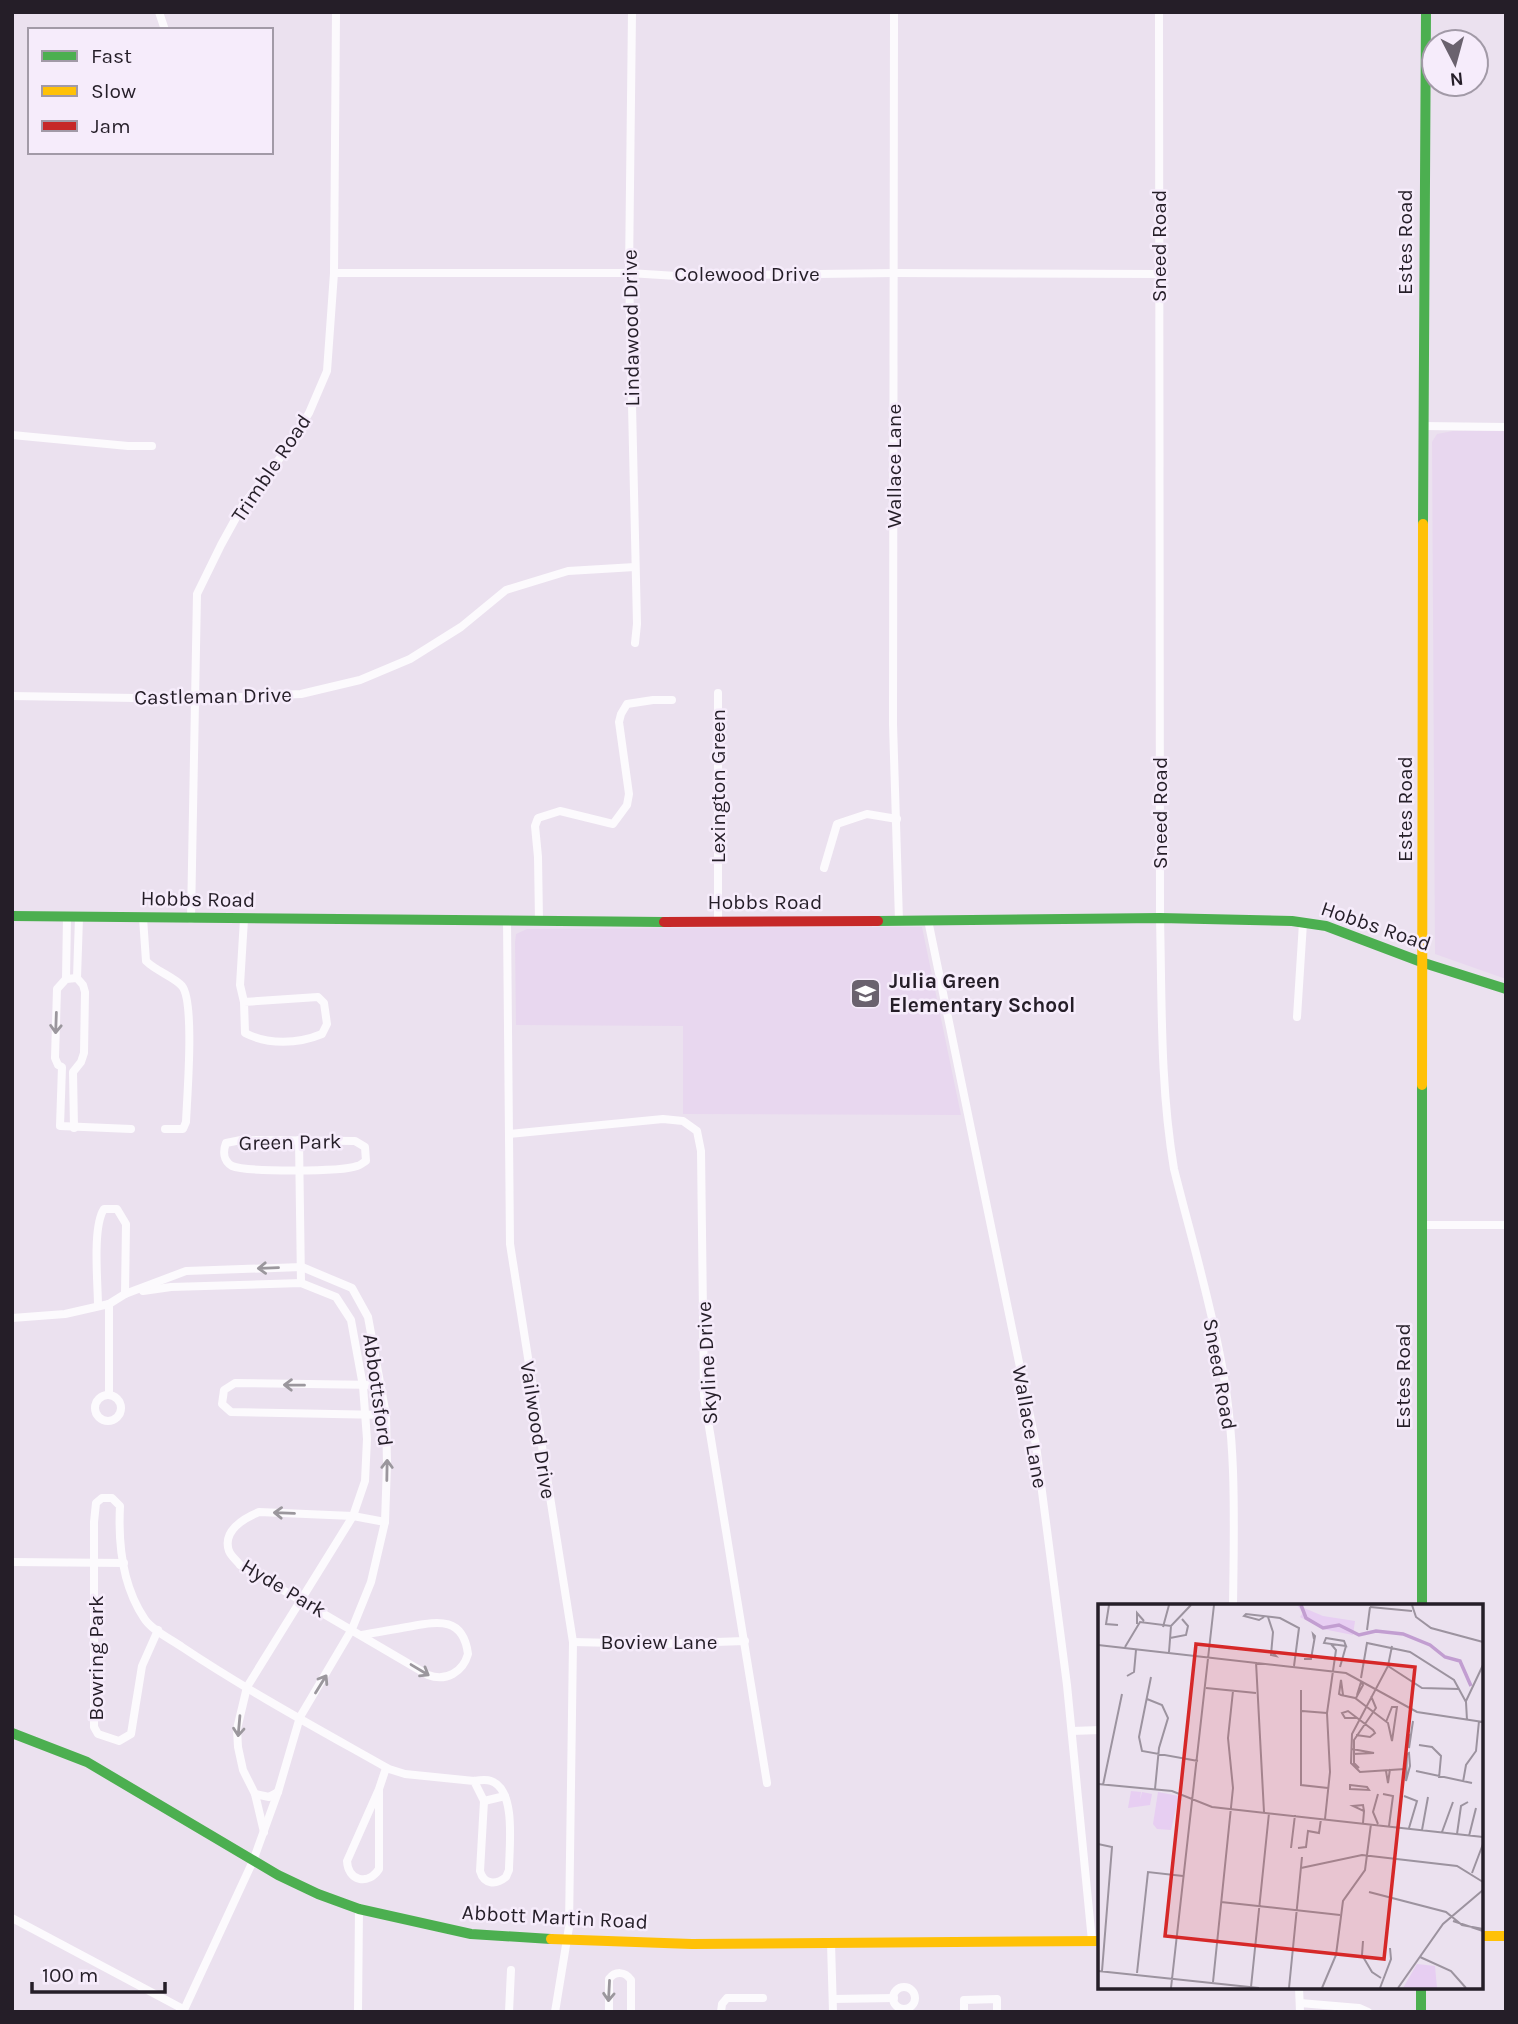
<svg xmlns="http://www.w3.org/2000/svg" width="1518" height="2024" font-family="Karla,sans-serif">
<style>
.built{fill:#e8d7ef}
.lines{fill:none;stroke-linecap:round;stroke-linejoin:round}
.street{stroke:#fcfafd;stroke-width:8}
.fast{stroke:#4caf50;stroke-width:10}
.slow{stroke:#ffc107;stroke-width:10}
.jam{stroke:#c62828;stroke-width:10}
.oneway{stroke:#9b979d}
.labels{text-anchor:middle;stroke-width:5;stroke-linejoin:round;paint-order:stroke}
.street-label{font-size:21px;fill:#251e28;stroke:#f6ecfb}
.poi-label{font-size:21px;font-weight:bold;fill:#251e28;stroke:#f6ecfb;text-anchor:start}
.inset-river{fill:none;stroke:#c29ed1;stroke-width:3.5}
.inset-road{fill:none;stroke:#9c939f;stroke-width:2}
.view{fill:#d62828;fill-opacity:0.15;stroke:#d62828;stroke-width:3.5}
.inset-edge{fill:none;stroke:#251e28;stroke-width:3.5}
</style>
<rect width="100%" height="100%" fill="#ebe1ef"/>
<g class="built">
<polygon points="1453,431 1506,431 1506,979 1435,954 1432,442 1437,434"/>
<polygon points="922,927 961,1115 683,1114 683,1026 516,1025 515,943 516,934 527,929"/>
</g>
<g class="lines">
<g class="street">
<polyline points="159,12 165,30"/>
<polyline points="632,12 629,273 637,624 635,643"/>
<polyline points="894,12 893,724 899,921"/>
<path d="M 1159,12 L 1160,918 C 1162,1002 1160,1086 1174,1169 C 1190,1233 1209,1296 1221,1361 C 1237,1441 1234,1524 1233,1606"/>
<polyline points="334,273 629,273 677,276 894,273 1160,274"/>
<polyline points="1423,426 1506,427"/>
<polyline points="12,435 128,446 152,446"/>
<polyline points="12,696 196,699 301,694 360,680 410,659 461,627 506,590 568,571 635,567"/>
<polyline points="824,868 837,824 867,814 897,819"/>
<path d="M 143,918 L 146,961 C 156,971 174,977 182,986 C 195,1002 187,1097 186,1122 L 183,1129 L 165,1129"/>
<polyline points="191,919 197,594 221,545 243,505 284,453 309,413 327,371 334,273 336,12"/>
<path d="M 244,919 L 240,985 L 244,1002 L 318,997 L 324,1003 L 327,1024 L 322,1034 C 298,1044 268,1045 245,1033 L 244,1002"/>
<polyline points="928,920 1036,1445 1067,1685 1092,1941"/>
<polyline points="507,921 510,1244 573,1642 569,1927 555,2012"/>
<polyline points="539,921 538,857 535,826 538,818 560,811 613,824 627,805 629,794 619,722 621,714 627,704 653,700 672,700"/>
<polyline points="718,922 718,693"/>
<polyline points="77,978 66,979 57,989 55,1058 58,1065 62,1067 60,1126 131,1129"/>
<polyline points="77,978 79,917"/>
<polyline points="66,979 67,917"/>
<polyline points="1297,1017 1303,923"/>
<polyline points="74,1128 73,1072 81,1062 84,1053 85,992 83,985 77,978"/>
<polyline points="509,1134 663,1119 683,1121 697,1131 701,1151 704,1396 767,1783"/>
<path d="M 241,1140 L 355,1141 L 365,1147 L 366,1161 C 364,1162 359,1166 357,1166 C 342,1172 246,1172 232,1166 C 223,1161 223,1151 226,1143 Z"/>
<polyline points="299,1140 301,1283"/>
<polyline points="1423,1225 1506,1225"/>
<polyline points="143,1291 171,1287 301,1283 336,1297 351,1320 363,1386 367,1439 365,1481 353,1516 247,1687 237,1729 238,1747 243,1770 255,1794 269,1797 278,1792"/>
<polyline points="109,1304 109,1395"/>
<path d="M 98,1306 C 98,1284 92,1227 104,1209 L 117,1209 L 126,1224 L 125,1294"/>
<polyline points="12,1318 65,1314 109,1304 125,1294 186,1271 302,1267 352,1288 368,1317 386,1415 387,1464 385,1522 371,1582 352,1629 300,1717 278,1792 253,1861 183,2012"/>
<polyline points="380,1385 235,1383 224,1390 222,1404 231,1412 386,1415"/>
<circle cx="108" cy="1408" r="13"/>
<polyline points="12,1562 124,1563"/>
<path d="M 158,1630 L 142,1666 L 131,1734 L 119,1741 L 98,1734 L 94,1727 L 94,1522 L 96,1503 L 102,1498 L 112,1498 L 120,1506 C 118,1545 122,1585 144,1618 C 151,1630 171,1639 182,1647 C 248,1691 320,1730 389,1769 L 405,1774 L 474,1781 C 480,1780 486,1779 491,1781 C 517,1790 509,1848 509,1870 L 506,1877 C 496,1885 484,1885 480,1871 L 484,1801 L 474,1781"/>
<path d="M 362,1635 C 377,1632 392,1630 407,1627 C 436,1622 463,1615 468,1654 C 463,1672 446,1682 428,1675 L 240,1565 C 237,1561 231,1556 229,1551 C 222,1531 244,1518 259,1512 L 353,1516 L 385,1522"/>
<polyline points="573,1642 657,1644 745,1641"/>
<polyline points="1072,1731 1100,1730"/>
<path d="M 379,1789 L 379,1869 C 368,1886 348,1881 347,1861 L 379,1789 L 386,1768"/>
<polyline points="255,1794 264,1832"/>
<polyline points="484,1801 505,1796"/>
<polyline points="12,1918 183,2009"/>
<polyline points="831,1943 833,2012"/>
<polyline points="1299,1987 1300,2012"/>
<circle cx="904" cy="1998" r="11"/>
<polyline points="833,1999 894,1998"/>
<polyline points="1300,2003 1359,2008 1368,2012"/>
<polyline points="358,2012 359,1909"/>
<polyline points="509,2012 511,1970"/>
<path d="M 609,2012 L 609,1979 C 615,1971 625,1971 631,1980 L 631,2012"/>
<polyline points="721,2012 722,2004 727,1998 763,1998"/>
<polyline points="964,2012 964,2000 997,1999 997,2012"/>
</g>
<g class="fast">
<polyline points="1423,524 1426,12"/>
<polyline points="12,916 664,922"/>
<polyline points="878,921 1160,918 1292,921 1326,926 1424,963 1506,989"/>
<polyline points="1422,1606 1422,1085"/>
<polyline points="12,1733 87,1762 278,1875 318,1894 359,1909 471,1934 551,1939"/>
<polyline points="1421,1987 1421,2012"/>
</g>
<g class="slow">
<polyline points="1422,1085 1423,524"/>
<polyline points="1481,1936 1506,1936"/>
<polyline points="551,1939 692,1944 1100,1941"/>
</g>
<polyline class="jam" points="664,922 878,921"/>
</g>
<defs><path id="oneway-shaft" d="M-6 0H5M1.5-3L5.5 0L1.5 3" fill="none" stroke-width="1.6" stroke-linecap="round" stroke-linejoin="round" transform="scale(1.75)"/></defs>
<g class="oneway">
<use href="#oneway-shaft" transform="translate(56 1023) rotate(92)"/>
<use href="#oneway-shaft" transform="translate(268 1268) rotate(178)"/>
<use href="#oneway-shaft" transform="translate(294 1385) rotate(-179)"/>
<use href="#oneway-shaft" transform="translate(387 1470) rotate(-89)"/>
<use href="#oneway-shaft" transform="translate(284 1513) rotate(-178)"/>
<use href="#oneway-shaft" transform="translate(420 1670) rotate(31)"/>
<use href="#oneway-shaft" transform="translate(321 1684) rotate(-58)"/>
<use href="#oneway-shaft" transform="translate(239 1726) rotate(95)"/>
<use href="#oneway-shaft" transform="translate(609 1991) rotate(93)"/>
</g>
<defs>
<symbol id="school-square" viewBox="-11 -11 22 22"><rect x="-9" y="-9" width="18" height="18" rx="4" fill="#6a626e" stroke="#f6ecfb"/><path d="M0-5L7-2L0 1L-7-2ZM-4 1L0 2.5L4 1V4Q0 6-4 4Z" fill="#fff"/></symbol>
</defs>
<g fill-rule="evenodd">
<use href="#school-square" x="848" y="976" width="35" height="35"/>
</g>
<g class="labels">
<g class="street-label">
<text transform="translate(1405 242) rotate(-90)" y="7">Estes Road</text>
<text transform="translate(1159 246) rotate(-90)" y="7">Sneed Road</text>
<text x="747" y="281">Colewood Drive</text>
<text transform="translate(631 328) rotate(-91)" y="7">Lindawood Drive</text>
<text transform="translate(894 466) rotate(-90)" y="7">Wallace Lane</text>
<text transform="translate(271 468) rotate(-56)" y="7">Trimble Road</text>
<text transform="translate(213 696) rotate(-1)" y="7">Castleman Drive</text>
<text transform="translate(718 786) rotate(-90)" y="7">Lexington Green</text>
<text transform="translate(1405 809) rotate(-90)" y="7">Estes Road</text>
<text transform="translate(1160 813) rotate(-90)" y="7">Sneed Road</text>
<text transform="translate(198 899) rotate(1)" y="7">Hobbs Road</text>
<text x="765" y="909">Hobbs Road</text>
<text transform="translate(1376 926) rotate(19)" y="7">Hobbs Road</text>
<text transform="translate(290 1142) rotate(-1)" y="7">Green Park</text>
<text transform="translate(707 1363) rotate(-93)" y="7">Skyline Drive</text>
<text transform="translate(1220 1374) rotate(80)" y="7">Sneed Road</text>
<text transform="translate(1403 1376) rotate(-90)" y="7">Estes Road</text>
<text transform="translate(378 1390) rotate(82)" y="7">Abbottsford</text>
<text transform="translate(1030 1427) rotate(80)" y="7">Wallace Lane</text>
<text transform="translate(538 1430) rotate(81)" y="7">Vailwood Drive</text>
<text transform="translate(284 1588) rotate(31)" y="7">Hyde Park</text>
<text x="659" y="1649">Boview Lane</text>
<text transform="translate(96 1658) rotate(-90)" y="7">Bowring Park</text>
<text transform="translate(555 1917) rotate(3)" y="7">Abbott Martin Road</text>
</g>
<g class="poi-label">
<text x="889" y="988">Julia Green<tspan x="889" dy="24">Elementary School</tspan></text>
</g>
</g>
<g transform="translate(1098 1604)">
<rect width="385" height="385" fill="#ebe1ef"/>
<path d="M 199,1 L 225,12 L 257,17 L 255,31 L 225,25 L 202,13 L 205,9 ZM 319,360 L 337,362 L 339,384 L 305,384 Z" fill="#e7cef2"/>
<path d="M 33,187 L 43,188 L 42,196 L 44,188 L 54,190 L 52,201 L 30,204 ZM 60,188 L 81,192 L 73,226 L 59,225 L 55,220 Z" fill="#e7cef2"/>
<path class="inset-river" d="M 203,1 L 208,14 L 225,24 L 241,21 L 261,31 L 278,27 L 305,30 L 332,41 L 347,53 L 362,57 L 373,82"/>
<path class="inset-road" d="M 11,1 L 8,20 L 20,21M 314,1 L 318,13 L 333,24 L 385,38M 272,3 L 314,7M 166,13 L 161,16 L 146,12 L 148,10 L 182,14 L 201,24 L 196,62M 170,13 L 175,28 L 173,51 L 178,52 L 173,47M 39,20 L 39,9 L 46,17M 65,23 L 71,1M 269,26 L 272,3M 72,34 L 88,31 L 90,22 L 84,15M 228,34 L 246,37 L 248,42 L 226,39 ZM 0,41 L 248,69 L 319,108 L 385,118M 294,42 L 290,62 L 254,130 L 253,159 L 262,168 L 307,165M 27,43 L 42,18 L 73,22 L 93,1M 71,48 L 73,22M 206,55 L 213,55 L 217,32 L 215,30 L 216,35M 158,58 L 166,208M 290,62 L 324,84 L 361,85M 242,63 L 248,42M 29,72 L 36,68 L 38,46M 53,73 L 41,133 L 44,147 L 100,157M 263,74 L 269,39 L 312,48 L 356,76 L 368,98 L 369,116M 108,84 L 158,89M 203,86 L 203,181 L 230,184M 245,91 L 243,76 L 241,90 L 243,91 L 257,94 L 290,119 L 294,137 L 299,103 L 294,103 L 288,118M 258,94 L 265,81 L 263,78 L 259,91M 49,95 L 64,101 L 70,114 L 61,144 L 57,185M 368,97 L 385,61M 204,107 L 229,109M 311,130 L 311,144 L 315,117M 258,131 L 272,133 L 277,129 L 275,126 L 250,107 L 244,109 L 247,114 L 259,114M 321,141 L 334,143 L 343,152 L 341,174M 254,145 L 276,149 L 255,150M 311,149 L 312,162 L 308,177 L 309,150 ZM 261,164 L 256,159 L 256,136 L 278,104 L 273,92M 288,167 L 290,179 L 292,165M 318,167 L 374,179M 365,178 L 368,161 L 378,147 L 381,117M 0,180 L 74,187 L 114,203 L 385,233M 5,181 L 24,90M 252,181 L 269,183 L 271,186 L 252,185 ZM 285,190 L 295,192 L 291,222M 306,192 L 319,197 L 311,224M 227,215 L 232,168 L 229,109 L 238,46 L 233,40M 265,219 L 266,207 L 255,202 L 265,201 L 266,207M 280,220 L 275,208 L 280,190M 324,226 L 330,193M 344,228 L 355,198M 359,230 L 363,202 L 370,198M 371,232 L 378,204M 0,240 L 14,243 L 4,367M 193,244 L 197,211M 200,244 L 208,243 L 210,227 L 221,229 L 223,215M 203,264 L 264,251 L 359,262 L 385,278M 374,269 L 385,240M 271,288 L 348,308 L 364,321 L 385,325M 123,298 L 242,311M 355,317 L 385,327M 265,337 L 264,351 L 274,368 L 283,374M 322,353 L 353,367 L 368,384M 0,367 L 161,384M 39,369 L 50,268 L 85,272M 115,378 L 135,184 L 130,134 L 135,87M 153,383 L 171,209M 73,384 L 116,1M 191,384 L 204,253M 224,384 L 238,351 L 245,297 L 267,266 L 273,220M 282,384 L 293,355 L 292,344M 300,384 L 345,320 L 385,286"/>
<path class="view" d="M 98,40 L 317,63 L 286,355 L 67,332 Z"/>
<rect width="385" height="385" class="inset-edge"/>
</g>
<rect width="1518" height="2024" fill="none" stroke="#251e28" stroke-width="28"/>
<rect x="28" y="28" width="245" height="126" fill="#f6ecfb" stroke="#a29aa7" stroke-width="2"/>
<rect x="42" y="51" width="35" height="10" fill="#4caf50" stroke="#a29aa7" stroke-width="2"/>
<text x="91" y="63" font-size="21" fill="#251e28">Fast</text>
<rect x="42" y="86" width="35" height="10" fill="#ffc107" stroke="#a29aa7" stroke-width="2"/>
<text x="91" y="98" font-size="21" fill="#251e28">Slow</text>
<rect x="42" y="121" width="35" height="10" fill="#c62828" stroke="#a29aa7" stroke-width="2"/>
<text x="91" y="133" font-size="21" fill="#251e28">Jam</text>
<g transform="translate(1455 63) rotate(174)"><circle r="33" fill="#f6ecfb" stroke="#a29aa7" stroke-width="2"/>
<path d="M0-5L12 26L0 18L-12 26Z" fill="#6a626e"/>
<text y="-10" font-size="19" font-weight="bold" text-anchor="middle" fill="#251e28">N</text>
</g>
<path d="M32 1982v10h133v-10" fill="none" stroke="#251e28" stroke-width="3.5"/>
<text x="42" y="1982" font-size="21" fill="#251e28" stroke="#f6ecfb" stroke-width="5" paint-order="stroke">100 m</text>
</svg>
